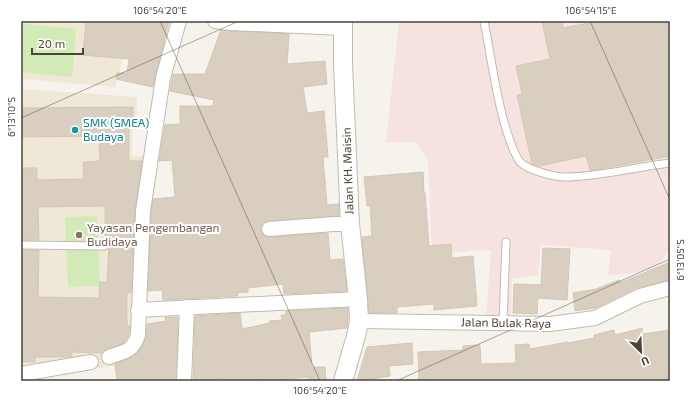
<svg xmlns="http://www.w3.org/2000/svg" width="691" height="402" font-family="'Exo 2',sans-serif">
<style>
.education{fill:#efe8d6}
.medical{fill:#f6e3e0}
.green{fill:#d2eab5}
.building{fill:#d8cfc1;stroke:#d3c7b4}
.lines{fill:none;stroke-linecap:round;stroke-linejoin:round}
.service-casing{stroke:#c2bbae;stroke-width:9}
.minor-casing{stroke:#c2bbae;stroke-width:16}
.tertiary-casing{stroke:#c2bbae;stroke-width:20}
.service{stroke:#fff;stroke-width:7}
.minor{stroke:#fff;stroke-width:14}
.tertiary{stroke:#fff;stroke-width:18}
.ticks{fill:none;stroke:#4b4439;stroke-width:1;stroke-opacity:0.45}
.culture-dot{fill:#0f9aa8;stroke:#fff;stroke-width:1.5}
.education-dot{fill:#8d6e63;stroke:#fff;stroke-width:1.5}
.labels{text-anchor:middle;stroke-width:4;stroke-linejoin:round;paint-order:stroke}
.culture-label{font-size:12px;fill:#0d838f;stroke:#fff;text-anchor:start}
.street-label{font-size:12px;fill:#4b4439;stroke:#fff}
.education-label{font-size:12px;fill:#785e54;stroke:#fff;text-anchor:start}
.neatline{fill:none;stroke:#4b4439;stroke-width:1.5}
.ticks-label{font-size:10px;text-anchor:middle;fill:#4b4439}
</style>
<rect width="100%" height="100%" fill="#f6f3ec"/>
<g class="education">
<polygon points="21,21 132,21 115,87 21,79"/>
<polygon points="21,89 137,97 136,128 132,128 132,156 146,156 137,259 131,364 21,378"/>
</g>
<polygon class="medical" points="399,21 670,21 670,248 659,264 638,273 608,275 611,250 541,245 538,275 512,279 511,317 486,319 491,250 432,253 428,160 415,142 386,143"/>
<g class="green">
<polygon points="24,24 76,29 72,77 21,72 21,52"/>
<polygon points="97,216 100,286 68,287 65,217"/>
</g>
<g class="building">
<polygon points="86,21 169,21 153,87 116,79 117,73 127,73 129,59 83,55"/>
<polygon points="542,21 562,21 563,28 599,21 670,21 670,156 594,170 590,170 586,156 539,166 532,164 517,95 522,94 516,66 550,59"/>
<polygon points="221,30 289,34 287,64 325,61 327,84 303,87 307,113 324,111 328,157 323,157 327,205 339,204 339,216 268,221 265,222 262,225 261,230 265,236 270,237 328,233 330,260 343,259 347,291 284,294 283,284 248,288 248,292 237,293 238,296 163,300 162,290 148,291 151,212 153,199 175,197 172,160 159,161 165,125 180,124 180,106 213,106 214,100 170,91 173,74 205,74"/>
<polygon points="133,107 133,125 129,125 129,161 142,161 135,211 131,292 127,293 127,326 130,326 128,337 123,343 106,349 102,353 72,352 72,357 35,357 35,362 21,362 21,250 39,250 38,297 99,298 100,282 107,282 109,246 105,241 105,206 38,207 39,240 21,240 21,168 37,168 37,180 84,179 83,162 100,161 99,136 21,137 21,108"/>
<polygon points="423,172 424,193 425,193 429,246 451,244 452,258 473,256 477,306 434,310 434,304 397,307 397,313 369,313 362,237 372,236 370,206 367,206 364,177"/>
<polygon points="543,248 570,249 567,300 538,298 537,314 513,313 514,284 541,285"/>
<polygon points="670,262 670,280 636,288 595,308 575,311 573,293 596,289 619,280 620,283"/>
<polygon points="348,308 348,319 347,328 309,332 312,367 325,367 326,381 308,381 308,377 265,381 264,379 227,381 226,378 193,381 195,316 240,313 242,329 270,323 269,321 282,320 281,315 286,315 286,311"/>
<polygon points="165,317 178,317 176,381 117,381 115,364 130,358 139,351 146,338 147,324 166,321"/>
<polygon points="642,328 643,334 670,330 670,381 419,381 418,352 463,350 463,346 480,345 481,364 516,363 515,345 529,344 530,349 568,342 568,343 594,338 594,335 614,330 615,335"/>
<polygon points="412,343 413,364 389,366 390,376 357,381 367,347"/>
</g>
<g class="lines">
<defs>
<g id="service">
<path d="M 484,21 C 492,61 498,114 514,151 C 516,154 517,159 520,162 C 528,170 556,178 568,177 C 602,176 636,167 670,163"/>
<polyline points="21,245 104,246"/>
<polyline points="503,323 506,242"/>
</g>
<g id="minor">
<polyline points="215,21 230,23 343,28"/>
<polyline points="269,229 334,224 350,224"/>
<polyline points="138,310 358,299"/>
<polyline points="359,321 550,324 595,318 640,296 670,288"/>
<path d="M 109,357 C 124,351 132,353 138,335 L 143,211 L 163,78 L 179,21"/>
<polyline points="21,374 91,362"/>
<polyline points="184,381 187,307"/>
</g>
<polyline id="tertiary" points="343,381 356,336 359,321 358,299 350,224 343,64 343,21"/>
</defs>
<use href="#service" class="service-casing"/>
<use href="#minor" class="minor-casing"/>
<use href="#tertiary" class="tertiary-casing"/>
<use href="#service" class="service"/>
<use href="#minor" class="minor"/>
<use href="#tertiary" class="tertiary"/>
</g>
<path class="ticks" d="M 160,21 L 320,381M 590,21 L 670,200M 21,118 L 239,21M 396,381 L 670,259"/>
<circle class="culture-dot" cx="75" cy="130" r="4"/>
<circle class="education-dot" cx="79" cy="235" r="4"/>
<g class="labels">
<g class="culture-label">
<text x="83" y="127">SMK (SMEA)<tspan x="83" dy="14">Budaya</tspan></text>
</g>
<g class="street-label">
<text transform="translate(348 171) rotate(-92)" y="4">Jalan KH. Maisin</text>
<text transform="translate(506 323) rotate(1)" y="4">Jalan Bulak Raya</text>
</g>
<g class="education-label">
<text x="87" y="232">Yayasan Pengembangan<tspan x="87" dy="14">Budidaya</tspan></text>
</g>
</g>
<rect width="691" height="402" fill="none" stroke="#ffffff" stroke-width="44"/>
<g transform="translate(641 352) rotate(156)" stroke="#ffffff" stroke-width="3" paint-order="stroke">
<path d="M0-3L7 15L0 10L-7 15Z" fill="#4b4439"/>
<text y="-6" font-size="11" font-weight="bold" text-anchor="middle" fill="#4b4439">U</text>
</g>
<path d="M32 48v6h51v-6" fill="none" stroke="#4b4439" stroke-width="2"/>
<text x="38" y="48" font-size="12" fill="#4b4439" stroke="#ffffff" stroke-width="3" paint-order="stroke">20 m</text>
<rect x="22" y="22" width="647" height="358" class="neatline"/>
<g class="ticks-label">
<text x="160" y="14">106°54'20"E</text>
<text x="591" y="14">106°54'15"E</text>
<text transform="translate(11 117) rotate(-90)" y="4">6°13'10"S</text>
<text transform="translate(680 260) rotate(-90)" y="4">6°13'05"S</text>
<text x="320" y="394">106°54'20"E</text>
</g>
</svg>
